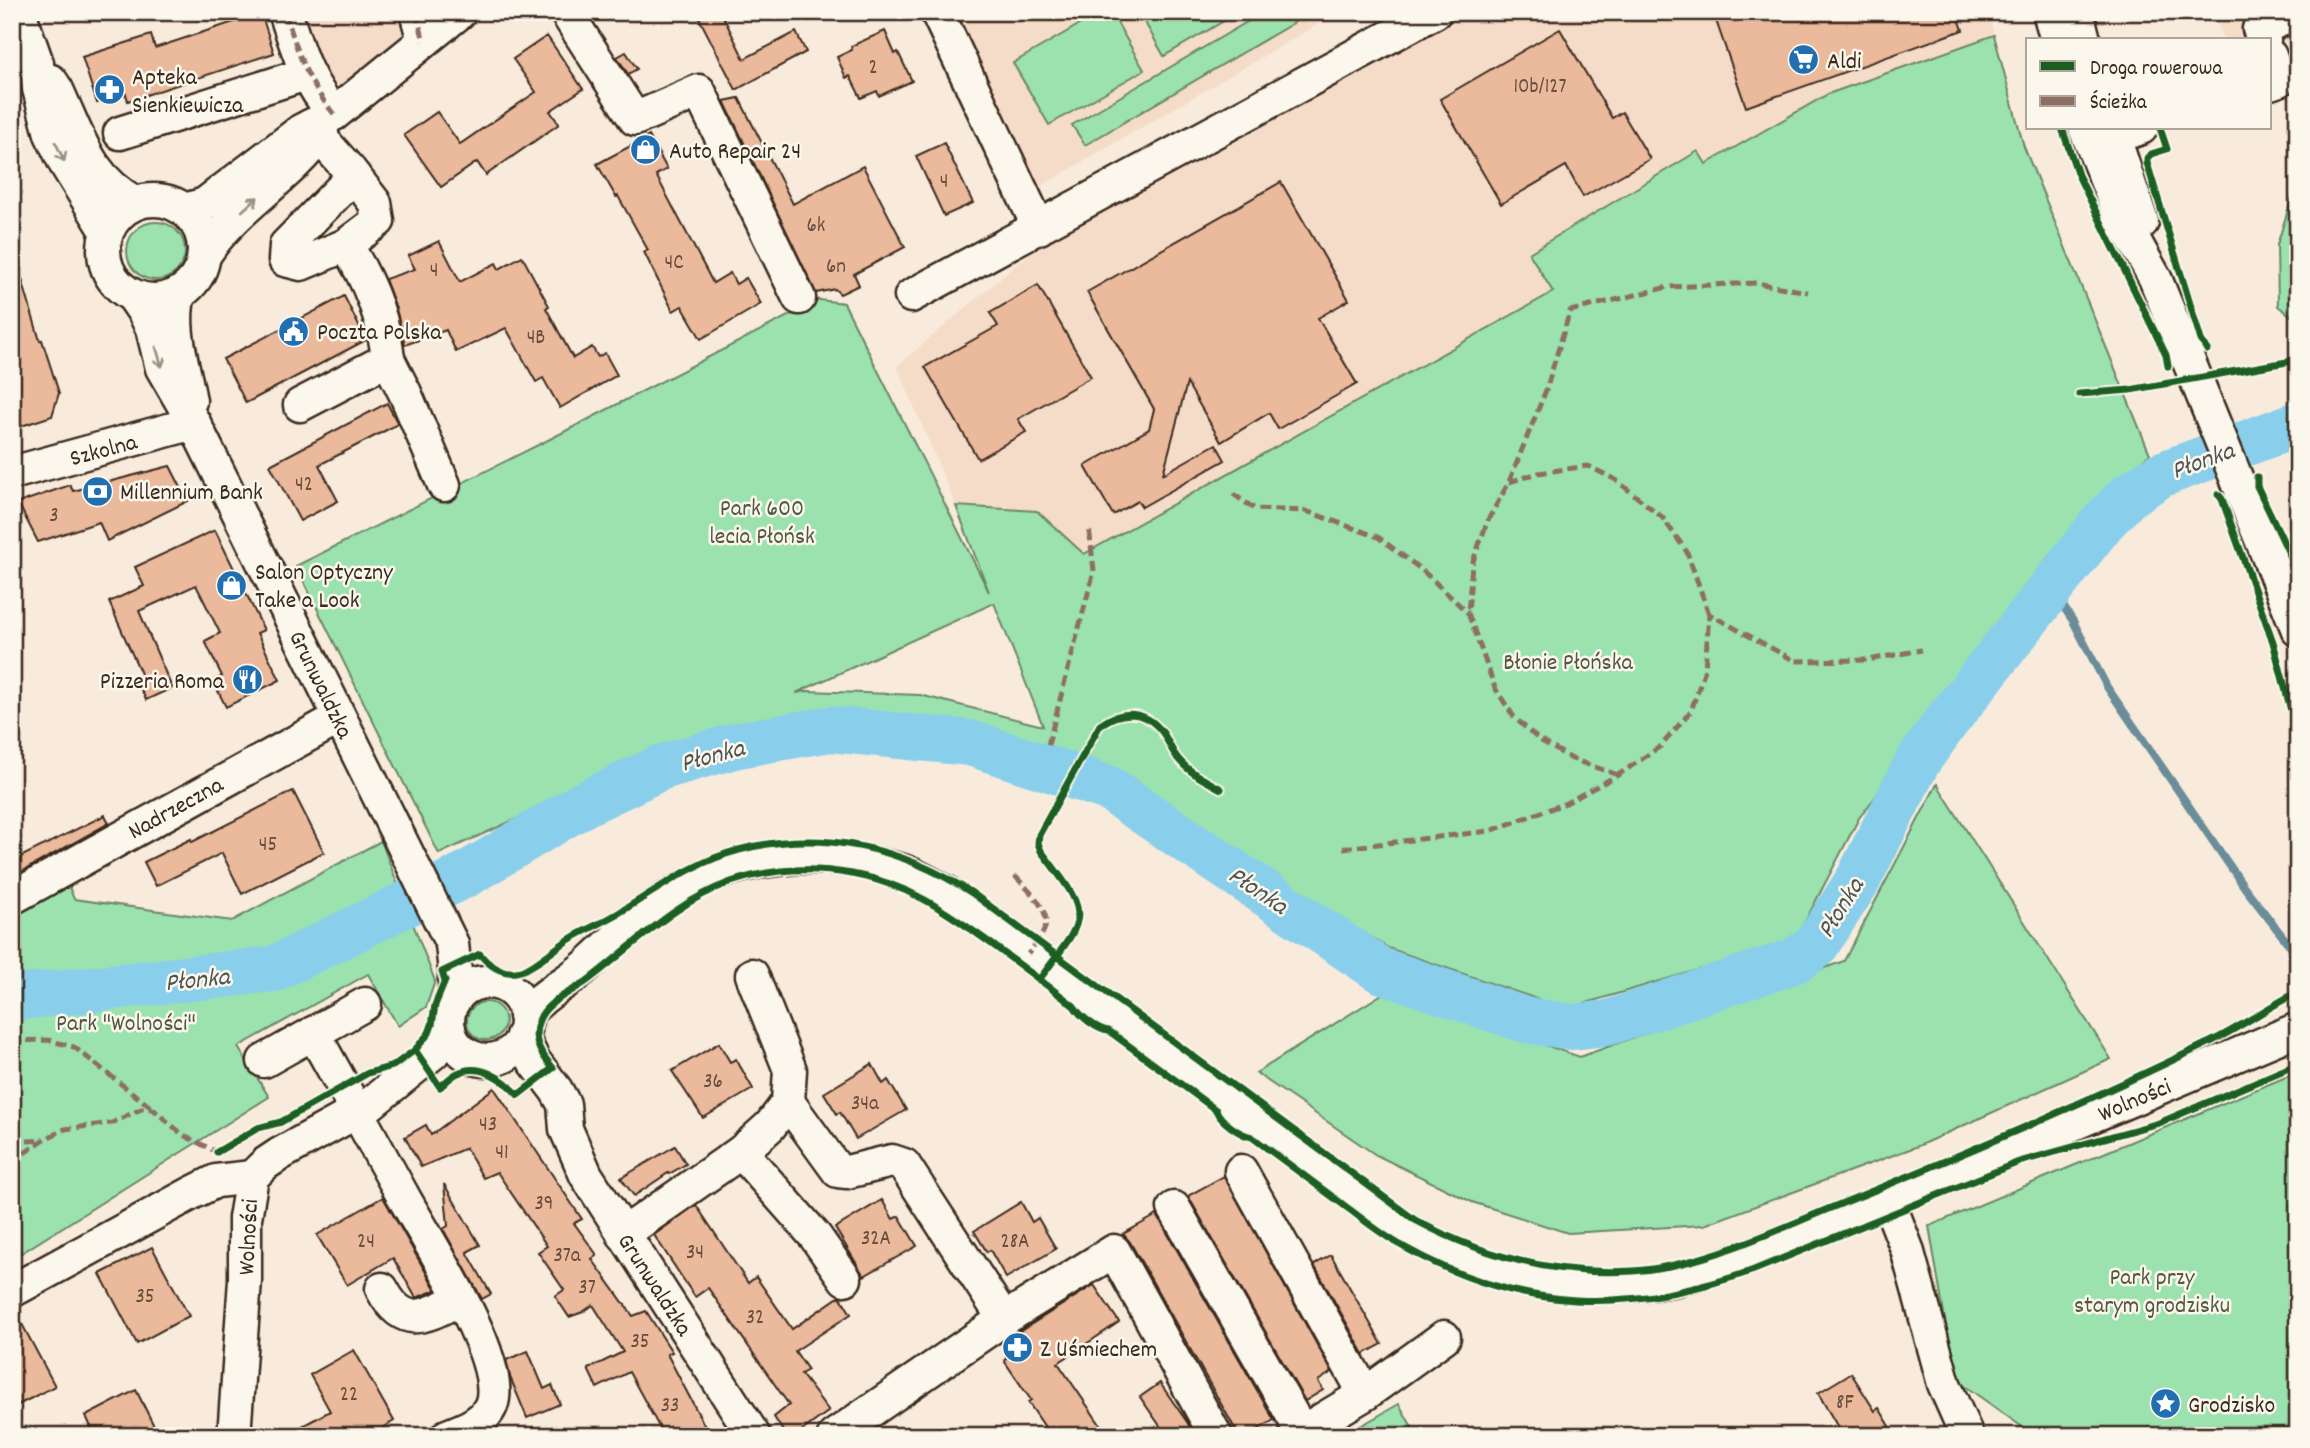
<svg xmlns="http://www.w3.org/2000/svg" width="2310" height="1448" font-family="Dekko,sans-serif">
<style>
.built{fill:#f4dcc9}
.green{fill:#9be2af;stroke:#6b8666;stroke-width:2;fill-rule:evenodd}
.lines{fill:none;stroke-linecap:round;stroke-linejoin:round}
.stream{stroke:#6a8d99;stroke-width:8}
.river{stroke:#89cfeb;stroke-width:46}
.building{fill:#ebb99c;stroke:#3b2a1e;stroke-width:2}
.minor-casing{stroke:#3b2a1e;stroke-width:37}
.minor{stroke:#fbf7ec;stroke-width:32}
.quiet{stroke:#8d6e63;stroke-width:5;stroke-dasharray:10 5;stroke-linecap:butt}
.cycleway-casing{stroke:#fbf7ec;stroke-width:11}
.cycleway{stroke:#1b5e20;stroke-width:7}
.oneway{stroke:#9b9085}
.labels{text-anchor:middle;stroke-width:5;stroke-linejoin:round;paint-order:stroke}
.number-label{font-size:21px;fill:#674e3e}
.poi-label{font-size:24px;fill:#3b2a1e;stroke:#fbf7ec;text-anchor:start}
.street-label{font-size:24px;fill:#3b2a1e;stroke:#fbf7ec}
.park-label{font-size:24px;fill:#535842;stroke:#fbf7ec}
.water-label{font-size:26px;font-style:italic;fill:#4e5351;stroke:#fbf7ec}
</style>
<rect width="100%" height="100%" fill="#f8ebdc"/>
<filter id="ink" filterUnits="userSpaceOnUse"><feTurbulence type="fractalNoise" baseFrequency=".0143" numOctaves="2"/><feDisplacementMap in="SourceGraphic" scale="14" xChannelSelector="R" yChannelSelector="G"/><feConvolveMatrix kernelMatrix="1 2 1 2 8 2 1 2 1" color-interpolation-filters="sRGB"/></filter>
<g filter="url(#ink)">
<g class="built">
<polygon points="300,12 429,12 335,92 316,60"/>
<polygon points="953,12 1339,12 1038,188"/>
<polygon points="1474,12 1989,12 1994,35 1828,94 1705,164 1697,151 1530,253 1553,292 1083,554 1037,511 956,506 897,366 1043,242"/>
<polygon points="2212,12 2298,12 2298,38 2270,49 2270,40 2224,40"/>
</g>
<g class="green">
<polygon points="1101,12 1111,12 1144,70 1049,125 1013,63"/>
<polygon points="1139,12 1239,12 1164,56"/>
<polygon points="1264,12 1312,12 1085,145 1072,125"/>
<path d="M 1994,35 L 2024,147 L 2150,454 L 2125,474 L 1859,818 L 1795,941 L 1566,1009 L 1388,948 L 1112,777 L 971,734 L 831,717 L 679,745 L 439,854 L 296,566 L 552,438 L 819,300 L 844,303 L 989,592 L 956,506 L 1037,511 L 1084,554 L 1553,292 L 1529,253 L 1698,151 L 1706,164 L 1828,94 ZM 994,603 L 1043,726 L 920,695 L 807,691 L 796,693 Z"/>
<polygon points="2298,141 2298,321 2278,306 2277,245 2293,194"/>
<circle cx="156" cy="251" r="29"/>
<polygon points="1937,784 2111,1059 1918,1146 1704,1225 1568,1233 1472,1202 1376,1155 1256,1073 1387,991 1580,1057 1844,961"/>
<polygon points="381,841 435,981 426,1007 398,1026 368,974 238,1047 269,1097 12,1259 12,911 67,882 74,899 232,921"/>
<circle cx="486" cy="1021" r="19"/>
<polygon points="2298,1072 2298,1436 2035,1436 1955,1379 1929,1226"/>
<polygon points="1399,1404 1417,1436 1343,1436"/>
</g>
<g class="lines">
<polyline class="stream" points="2051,588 2073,621 2107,687 2245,888 2294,951"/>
<polyline class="river" points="12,998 274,969 467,874 584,804 662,767 738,745 830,729 970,743 1108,788 1380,970 1525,1020 1572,1027 1607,1023 1794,961 1815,947 1858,880 1918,761 1946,722 2103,522 2128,496 2160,475 2298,424"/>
</g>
<g class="building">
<polygon points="710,12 721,12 744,59 796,32 806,52 736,90 699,18"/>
<polygon points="1713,12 1938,12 1939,16 1957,13 1963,30 1746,107"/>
<polygon points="261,13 274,53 128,101 126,94 97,103 82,57 151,35 155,48"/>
<polygon points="1560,29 1612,118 1622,112 1650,159 1583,197 1566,166 1501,204 1440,99"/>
<polygon points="885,31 895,54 898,52 912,81 879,96 877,91 861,98 850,76 846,78 837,57 852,50 851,46"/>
<polygon points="547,36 583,89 550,111 559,124 486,175 477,162 441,187 404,135 437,112 460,144 536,92 513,59"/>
<polygon points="626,52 637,69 628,74 617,57"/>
<polygon points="739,98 793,204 863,166 905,247 854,274 859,285 840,294 835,289 816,293 724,101"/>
<polygon points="649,136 667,169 656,175 713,283 730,273 736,284 746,278 761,304 701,339 682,306 673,311 644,252 648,250 618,196 616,197 597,164"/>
<polygon points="944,143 973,203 944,216 916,156"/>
<polygon points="1281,182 1349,300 1318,318 1357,384 1278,429 1269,413 1221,442 1187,383 1163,474 1216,444 1225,460 1142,507 1138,501 1113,515 1085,466 1149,429 1154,409 1087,292"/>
<polygon points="439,241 460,282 496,263 499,269 522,256 549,306 546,308 573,358 592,347 598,357 605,353 617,375 560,408 543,378 536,382 506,328 456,352 446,330 405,345 396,309 385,279 415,269 408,256"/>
<polygon points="12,266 18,266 40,341 42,340 59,393 52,416 12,429"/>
<polygon points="1038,285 1091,377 1018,419 1026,432 978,459 925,367 998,326 990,313"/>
<polygon points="344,296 366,340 246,403 223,359"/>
<polygon points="387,403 398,424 319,465 338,501 300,521 270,465"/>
<polygon points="170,466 188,501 107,541 99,522 38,542 18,503 70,485 73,491"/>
<polygon points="215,530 264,630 257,633 280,680 226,707 213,681 222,676 205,641 220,633 196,585 139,611 172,688 146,700 136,679 142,676 109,602 144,586 135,567"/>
<polygon points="293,791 324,852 242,894 222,853 156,886 144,862 191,839 192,842"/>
<polygon points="105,815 109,823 12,877 12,861"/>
<polygon points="719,1043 730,1062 736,1059 753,1089 703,1118 672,1071"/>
<polygon points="872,1064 883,1084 888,1080 906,1110 856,1139 840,1112 837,1114 824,1093"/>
<polygon points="494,1088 582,1219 574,1223 597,1255 592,1259 633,1316 646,1311 672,1352 667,1354 710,1436 664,1436 629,1372 597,1388 588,1369 623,1352 593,1305 583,1312 569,1317 555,1296 564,1290 538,1252 547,1246 497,1172 483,1178 466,1148 421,1167 405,1137 426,1125 431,1135"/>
<polygon points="675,1146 686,1164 669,1174 668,1173 634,1196 621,1178"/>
<polygon points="1224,1176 1332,1372 1318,1381 1323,1390 1305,1401 1188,1196"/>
<polygon points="444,1184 480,1245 467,1252 491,1294 482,1299 443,1229 448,1226"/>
<polygon points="383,1197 428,1276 436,1290 416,1298 393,1258 347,1285 317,1235"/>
<polygon points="882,1200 893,1219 899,1216 917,1246 864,1276 835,1228"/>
<polygon points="1021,1202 1032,1222 1038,1218 1056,1249 1006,1278 990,1250 987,1252 974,1231"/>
<polygon points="696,1205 748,1283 756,1277 792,1329 840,1296 851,1314 795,1351 808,1370 801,1374 829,1411 795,1436 786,1436 774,1417 789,1405 708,1288 695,1297 654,1235"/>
<polygon points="1157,1215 1274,1420 1247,1436 1239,1436 1130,1242 1123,1234"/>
<polygon points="152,1247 189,1316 137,1344 100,1274"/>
<polygon points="1331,1255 1382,1344 1364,1354 1314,1265"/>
<polygon points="1094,1285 1119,1322 1058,1363 1108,1436 1051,1436 1028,1402 1031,1400 1005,1362 1011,1337"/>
<polygon points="12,1309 14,1309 55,1386 12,1408"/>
<polygon points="354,1350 394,1421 370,1436 284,1436 330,1411 310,1375"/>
<polygon points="528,1351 544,1389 552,1385 560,1404 527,1418 510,1377 506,1360"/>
<polygon points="1851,1373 1875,1411 1879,1408 1896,1436 1843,1436 1818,1393"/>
<polygon points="1160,1383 1187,1422 1195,1436 1167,1436 1140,1397"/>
<polygon points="136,1390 159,1436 95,1436 86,1416"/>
</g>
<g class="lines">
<defs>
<g id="minor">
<polyline points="19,12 37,63 39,89 51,134 65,163 107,231"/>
<path d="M 285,12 C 299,54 305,79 334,114"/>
<polyline points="416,12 424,41"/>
<polyline points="566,12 635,119 699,91 799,298"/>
<polyline points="937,12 1039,228"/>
<polyline points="2049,12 2057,40"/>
<polyline points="2077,12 2084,40"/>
<polyline points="2264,40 2259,29 2298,13"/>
<polyline points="2270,56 2279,80 2270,83"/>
<path d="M 51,81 L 57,90 C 78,135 89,179 136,203"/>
<polyline points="310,126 351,172 345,185 286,245 285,260 301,264 346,245 378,221 375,203 351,172"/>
<polyline points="2085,128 2121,217 2155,278 2298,630"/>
<polyline points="2111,128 2142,222"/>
<polyline points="120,133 306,74"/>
<polyline points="2095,144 2141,128"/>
<circle cx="154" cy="250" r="50"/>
<polyline points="185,210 205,204 302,130 334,114 460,12"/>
<path d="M 205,254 C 236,206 290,179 322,132"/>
<path d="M 179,294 C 170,329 184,366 190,401"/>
<polyline points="132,295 145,314 152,328 162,368 194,423 452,944 455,972 455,999"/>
<polyline points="911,296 1435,12"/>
<polyline points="388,359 405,393 444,485"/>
<path d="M 300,405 L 388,359 C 384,319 368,279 346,245"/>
<polyline points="12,473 194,423"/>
<polyline points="12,898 339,718"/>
<circle cx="487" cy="1021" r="39"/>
<path d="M 525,1016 C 542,994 566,984 586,966 C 614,940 640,914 672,895 C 742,852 826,848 903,871 C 918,876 932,885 946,892 L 1373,1209 C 1393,1222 1412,1235 1432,1246 C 1504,1284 1592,1295 1672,1280 C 1698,1275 1723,1265 1749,1256 L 2026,1144 L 2298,1029"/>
<path d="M 313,1033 C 344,1087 373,1142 403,1196 C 427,1240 500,1350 493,1398 C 490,1420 466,1429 447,1436"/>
<polyline points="522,1036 534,1061 556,1090 564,1104 566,1129 586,1175 754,1436"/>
<polyline points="264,1061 365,1004"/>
<polyline points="788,1102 838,1171 847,1172 892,1161 904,1165 1004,1319"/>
<polyline points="741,1152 815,1236 845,1279"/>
<polyline points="1241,1171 1365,1394 1295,1436"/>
<polyline points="1888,1200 1907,1249 1944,1384 1967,1436"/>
<polyline points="1174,1208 1302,1432"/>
<polyline points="623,1234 741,1152 770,1126 788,1102 790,1070 752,975"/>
<path d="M 382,1289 C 404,1331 426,1316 460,1299"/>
<polyline points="12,1291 192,1193 216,1181 252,1177"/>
<polyline points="1365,1394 1444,1337"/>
<polyline points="234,1436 245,1280 245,1218 252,1177 265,1164 280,1154 369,1105 433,1053 449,1029"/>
<polyline points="834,1436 1004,1319 1114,1251 1216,1436"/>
</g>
</defs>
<use href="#minor" class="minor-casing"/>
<use href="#minor" class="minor"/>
<g class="quiet">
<path d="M 285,12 C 299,54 305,79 334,114"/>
<polyline points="416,12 424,41"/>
<polyline points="1509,482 1538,473 1588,466 1616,480 1662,517 1687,552 1709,614"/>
<polyline points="1233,494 1255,509 1306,511 1378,537 1422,570 1468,613"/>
<polyline points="1048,745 1094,571 1089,527"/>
<polyline points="1618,775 1572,759 1538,739 1514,717 1495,688 1468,613 1472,564 1488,520 1509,482 1546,390 1570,311 1668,287 1756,283 1808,292"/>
<polyline points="1343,848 1490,831 1566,803 1618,775 1661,746 1691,711 1705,669 1709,614 1795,661 1868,660 1921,650"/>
<path d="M 1015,876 C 1026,888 1048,907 1046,924 C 1044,935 1034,945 1028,954"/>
<polyline points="12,1041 48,1040 74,1047 153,1109"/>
<polyline points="12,1142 43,1140"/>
<polyline points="12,1162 43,1140 65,1129 112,1123 141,1109 153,1109 183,1135 223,1155"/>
</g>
<defs>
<g id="cycleway">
<polyline points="2062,128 2078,175 2166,355 2168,366"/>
<polyline points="2160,128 2167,149 2151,154 2147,158 2147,163 2201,340 2207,350"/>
<polyline points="2079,394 2130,390 2298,360"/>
<polyline points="2257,477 2257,486 2298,572"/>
<polyline points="2218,494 2222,499 2273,642 2298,737"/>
<path d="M 1039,980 C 1088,914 1093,918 1041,851 L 1038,843 L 1039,835 L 1100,725 C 1122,709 1146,710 1163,733 C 1169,742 1172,753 1180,761 C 1191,774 1207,781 1221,789"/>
<path d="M 415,1050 L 440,1087 C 445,1083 451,1076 458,1073 C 480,1062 505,1080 518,1095 L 553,1068 C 539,1052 530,1037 541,1016 C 550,1000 573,991 587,981 C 635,945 673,903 731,882 C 769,869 812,867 852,874 C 909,884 947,912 993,945 C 1020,965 1047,985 1074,1006 C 1080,1016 1097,1030 1109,1031 L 1216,1110 C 1220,1121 1240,1135 1252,1137 C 1283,1160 1314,1183 1345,1206 C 1364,1220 1382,1235 1402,1246 C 1521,1313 1628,1315 1754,1270 L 2019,1162 L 2159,1123 L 2298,1064"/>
<path d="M 217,1152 L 258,1128 L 281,1122 L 368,1073 L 393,1066 L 415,1050 L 429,1033 L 432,1025 L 435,1005 L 445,981 L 442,972 L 480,954 C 488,965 502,974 516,972 C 532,970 555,948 570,939 C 585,930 602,923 617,914 C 657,890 693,862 739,850 C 822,828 902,848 972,893 L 1415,1220 C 1484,1257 1555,1276 1633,1271 C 1704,1266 1773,1231 1838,1205 C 1962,1155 2086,1103 2206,1044 C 2238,1029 2266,1008 2298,992"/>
</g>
</defs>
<use href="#cycleway" class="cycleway-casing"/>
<use href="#cycleway" class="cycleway"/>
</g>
<defs><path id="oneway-shaft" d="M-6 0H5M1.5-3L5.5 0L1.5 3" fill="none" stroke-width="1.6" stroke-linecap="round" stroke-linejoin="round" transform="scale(1.75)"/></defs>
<g class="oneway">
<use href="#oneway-shaft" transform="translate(60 152) rotate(65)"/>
<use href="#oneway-shaft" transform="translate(250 204) rotate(-42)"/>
<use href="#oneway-shaft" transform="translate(159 357) rotate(73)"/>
</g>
</g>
<defs>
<symbol id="supermarket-disc" viewBox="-11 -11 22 22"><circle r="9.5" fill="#1f6fb2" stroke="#fbf7ec"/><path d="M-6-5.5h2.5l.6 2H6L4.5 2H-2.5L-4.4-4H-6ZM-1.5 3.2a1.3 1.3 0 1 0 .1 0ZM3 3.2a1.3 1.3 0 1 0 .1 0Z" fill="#fff"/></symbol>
<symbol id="pharmacy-disc" viewBox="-11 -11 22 22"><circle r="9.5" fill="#1f6fb2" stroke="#fbf7ec"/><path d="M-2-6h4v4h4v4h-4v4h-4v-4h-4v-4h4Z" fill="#fff"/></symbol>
<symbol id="shop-disc" viewBox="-11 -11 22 22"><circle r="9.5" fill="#1f6fb2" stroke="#fbf7ec"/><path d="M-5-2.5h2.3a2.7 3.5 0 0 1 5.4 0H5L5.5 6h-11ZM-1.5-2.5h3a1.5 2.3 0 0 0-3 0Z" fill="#fff"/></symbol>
<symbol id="civic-disc" viewBox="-11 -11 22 22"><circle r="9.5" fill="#1f6fb2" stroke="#fbf7ec"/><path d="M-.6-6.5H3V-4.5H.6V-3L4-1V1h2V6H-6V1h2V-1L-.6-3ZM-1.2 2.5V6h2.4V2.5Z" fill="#fff"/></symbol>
<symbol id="bank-disc" viewBox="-11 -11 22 22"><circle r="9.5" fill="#1f6fb2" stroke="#fbf7ec"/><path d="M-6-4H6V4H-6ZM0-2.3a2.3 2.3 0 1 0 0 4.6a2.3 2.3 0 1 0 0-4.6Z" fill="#fff"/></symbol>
<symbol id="restaurant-disc" viewBox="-11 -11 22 22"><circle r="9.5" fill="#1f6fb2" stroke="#fbf7ec"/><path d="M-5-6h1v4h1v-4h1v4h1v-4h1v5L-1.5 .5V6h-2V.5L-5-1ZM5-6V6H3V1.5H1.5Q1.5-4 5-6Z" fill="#fff"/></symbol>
<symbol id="sight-disc" viewBox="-11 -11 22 22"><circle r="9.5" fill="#1f6fb2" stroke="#fbf7ec"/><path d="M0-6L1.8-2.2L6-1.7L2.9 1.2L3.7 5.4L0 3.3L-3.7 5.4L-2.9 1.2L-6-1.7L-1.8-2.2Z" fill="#fff"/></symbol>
</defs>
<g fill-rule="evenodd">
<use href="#supermarket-disc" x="1786" y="42" width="35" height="35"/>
<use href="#pharmacy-disc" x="92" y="72" width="35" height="35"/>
<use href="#shop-disc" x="628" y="132" width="35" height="35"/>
<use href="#civic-disc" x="276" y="314" width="35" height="35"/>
<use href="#bank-disc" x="80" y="474" width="35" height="35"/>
<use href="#shop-disc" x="214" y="568" width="35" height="35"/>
<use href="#restaurant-disc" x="230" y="662" width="35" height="35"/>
<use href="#pharmacy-disc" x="1000" y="1330" width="35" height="35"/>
<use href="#sight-disc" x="2148" y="1386" width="35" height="35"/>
</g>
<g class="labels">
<g class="number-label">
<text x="873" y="73">2</text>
<text x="1540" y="92">10b/127</text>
<text x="944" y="187">4</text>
<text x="816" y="231">6k</text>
<text x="674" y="268">4C</text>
<text x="836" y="272">6n</text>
<text x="434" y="276">4</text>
<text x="536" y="343">4B</text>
<text x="304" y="490">42</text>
<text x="54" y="521">3</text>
<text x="268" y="850">45</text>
<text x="713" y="1087">36</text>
<text x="865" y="1109">34a</text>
<text x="488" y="1130">43</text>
<text x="502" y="1158">41</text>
<text x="544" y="1209">39</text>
<text x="876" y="1244">32A</text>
<text x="366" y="1247">24</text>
<text x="1015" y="1247">28A</text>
<text x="695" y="1258">34</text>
<text x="567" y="1261">37a</text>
<text x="587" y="1293">37</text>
<text x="145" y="1302">35</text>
<text x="755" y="1323">32</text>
<text x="640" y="1347">35</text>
<text x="349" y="1400">22</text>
<text x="1845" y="1408">8F</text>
<text x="670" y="1411">33</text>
</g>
<g class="poi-label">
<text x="1827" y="68">Aldi</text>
<text x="132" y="84">Apteka<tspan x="132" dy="28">Sienkiewicza</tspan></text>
<text x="669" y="158">Auto Repair 24</text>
<text x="317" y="339">Poczta Polska</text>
<text x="120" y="499">Millennium Bank</text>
<text x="255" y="579">Salon Optyczny<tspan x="255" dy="28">Take a Look</tspan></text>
<text x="224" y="688" text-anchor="end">Pizzeria Roma</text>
<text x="1040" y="1356">Z Uśmiechem</text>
<text x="2188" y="1412">Grodzisko</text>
</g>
<g class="street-label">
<text transform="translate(103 449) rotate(-15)" y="8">Szkolna</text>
<text transform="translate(322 684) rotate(64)" y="8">Grunwaldzka</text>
<text transform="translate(175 807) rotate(-29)" y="8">Nadrzeczna</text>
<text transform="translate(2134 1099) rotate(-23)" y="8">Wolności</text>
<text transform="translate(247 1237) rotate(-87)" y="8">Wolności</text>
<text transform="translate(656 1284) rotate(57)" y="8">Grunwaldzka</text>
</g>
<g class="park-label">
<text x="762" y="515">Park 600<tspan x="762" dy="28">lecia Płońsk</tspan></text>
<text x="1568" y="669">Błonie Płońska</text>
<text x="126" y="1030">Park "Wolności"</text>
<text x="2152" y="1284">Park przy<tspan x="2152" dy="28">starym grodzisku</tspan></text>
</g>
<g class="water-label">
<text transform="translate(2202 459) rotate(-20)" y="9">Płonka</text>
<text transform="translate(712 754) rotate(-15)" y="9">Płonka</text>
<text transform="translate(1259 889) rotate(34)" y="9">Płonka</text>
<text transform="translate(1839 907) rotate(-58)" y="9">Płonka</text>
<text transform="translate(197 978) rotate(-6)" y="9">Płonka</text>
</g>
</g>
<rect width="2310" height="1448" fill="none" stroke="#fbf7ec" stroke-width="42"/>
<rect x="21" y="21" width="2268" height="1406" fill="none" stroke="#3b2a1e" stroke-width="2.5" filter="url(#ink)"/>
<rect x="2026" y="38" width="245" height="91" fill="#fbf7ec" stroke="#aea59a" stroke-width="2"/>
<rect x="2040" y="61" width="35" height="10" fill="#1b5e20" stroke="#aea59a" stroke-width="2"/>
<text x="2090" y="74" font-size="21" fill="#3b2a1e">Droga rowerowa</text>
<rect x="2040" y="96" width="35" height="10" fill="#8d6e63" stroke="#aea59a" stroke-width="2"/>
<text x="2090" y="108" font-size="21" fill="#3b2a1e">Ścieżka</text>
</svg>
